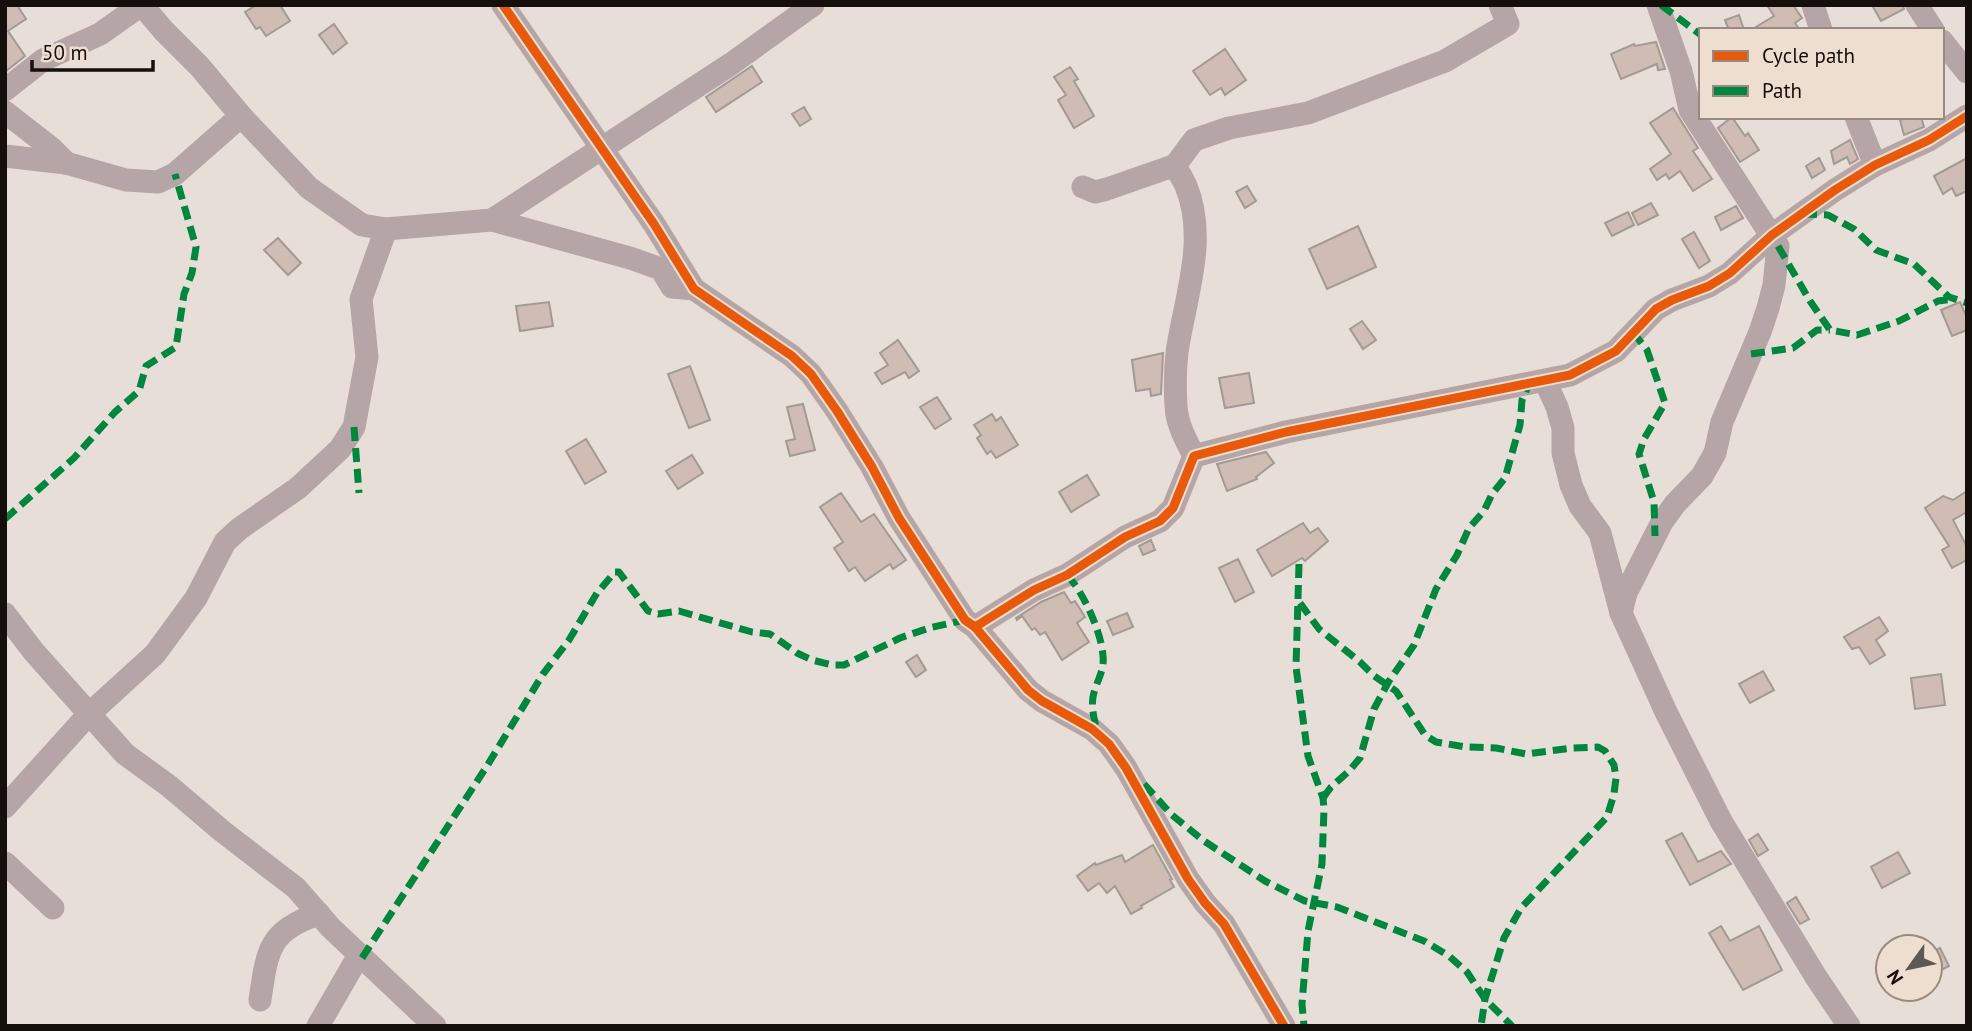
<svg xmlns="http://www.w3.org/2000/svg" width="1972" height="1031" font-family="'PT Sans',sans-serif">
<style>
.building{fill:#cfbcb2;stroke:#a19a95;stroke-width:2}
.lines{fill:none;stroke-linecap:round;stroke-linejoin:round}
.minor{stroke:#b5a5a6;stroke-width:23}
.quiet{stroke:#00873e;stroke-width:7;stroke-dasharray:14 7;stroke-linecap:butt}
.cycleway-casing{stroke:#eeded0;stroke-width:13}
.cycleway{stroke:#e8590c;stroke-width:9}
</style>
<rect width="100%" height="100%" fill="#e7dfd7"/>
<g class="building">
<polygon points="5,5 17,5 26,19 8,31 25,56 5,72"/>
<polygon points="256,5 280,5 290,21 266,36 260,27 256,29 245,12"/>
<polygon points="1767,5 1793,5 1802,18 1795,23 1800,30 1751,30 1774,16"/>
<polygon points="1872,5 1903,5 1904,9 1881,21"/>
<polygon points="1739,15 1744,30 1729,30 1725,20"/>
<polygon points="334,24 347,43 333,54 319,35"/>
<polygon points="1656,42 1665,69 1658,70 1657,64 1621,79 1611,54 1634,44 1635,46"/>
<polygon points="1225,49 1246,80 1225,95 1221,88 1210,95 1193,71"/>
<polygon points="752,66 762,82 716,112 706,97"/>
<polygon points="1070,67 1078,79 1074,81 1094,116 1074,128 1058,100 1066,95 1054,77"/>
<polygon points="804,107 811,119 800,126 792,114"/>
<polygon points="1673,108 1698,148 1693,151 1712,179 1693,191 1680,171 1669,179 1666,174 1657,180 1650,169 1671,154 1650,123"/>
<polygon points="1732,117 1745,136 1748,133 1759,150 1740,162 1718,128"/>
<polygon points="1909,117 1921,117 1924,127 1904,135 1900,120"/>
<polygon points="1850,140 1858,159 1850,164 1847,157 1834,164 1831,151"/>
<polygon points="1819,158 1825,170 1812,178 1806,166"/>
<polygon points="1967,158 1967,191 1956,196 1952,188 1943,194 1934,176"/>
<polygon points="1247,186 1256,201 1245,208 1236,192"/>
<polygon points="1651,203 1658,215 1638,225 1632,213"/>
<polygon points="1736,206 1743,218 1721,230 1715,217"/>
<polygon points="1628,212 1634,225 1612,236 1605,223"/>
<polygon points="1358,226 1376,267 1327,289 1309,249"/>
<polygon points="1694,232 1710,261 1699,268 1682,239"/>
<polygon points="278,238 301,263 288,275 264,250"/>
<polygon points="549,302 553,326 520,331 516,306"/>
<polygon points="1960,302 1967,318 1967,330 1952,336 1941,310"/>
<polygon points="1362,321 1376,340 1363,349 1350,329"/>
<polygon points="898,340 919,371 909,378 905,372 882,384 875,373 888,365 880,353"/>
<polygon points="1163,353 1161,394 1151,396 1150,389 1136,391 1132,360"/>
<polygon points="690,366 710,420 689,428 668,374"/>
<polygon points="1249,373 1254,403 1225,408 1219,378"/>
<polygon points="937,397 951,419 935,429 920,407"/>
<polygon points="803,404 815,450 790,456 786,441 795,439 787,407"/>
<polygon points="992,414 996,421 1001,417 1018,445 996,458 991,451 987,454 977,438 981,435 974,425"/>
<polygon points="586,439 606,472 585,484 566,451"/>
<polygon points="1266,452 1274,463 1256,477 1257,479 1227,491 1217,464"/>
<polygon points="692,455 703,473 678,489 666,471"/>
<polygon points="1087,475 1099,495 1071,512 1059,492"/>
<polygon points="1967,491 1967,512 1953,520 1967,547 1967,560 1952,568 1942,550 1949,546 1925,508 1943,496 1953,500"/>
<polygon points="841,493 861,522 874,514 906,560 893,569 890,564 865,581 855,567 849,571 834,548 843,542 820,507"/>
<polygon points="1303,523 1310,533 1318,528 1328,541 1305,561 1302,558 1272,576 1257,550"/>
<polygon points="1151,540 1155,550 1143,555 1139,546"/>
<polygon points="1238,559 1254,592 1235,602 1219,568"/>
<polygon points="1064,592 1071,603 1075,601 1085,617 1077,623 1089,642 1062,660 1045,632 1040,635 1035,628 1032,630 1022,616 1017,620 1016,618 1041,602"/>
<polygon points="1127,613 1133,627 1113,635 1107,621"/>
<polygon points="1879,617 1888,631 1876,640 1885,655 1870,664 1859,647 1852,649 1844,637"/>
<polygon points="917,655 926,670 916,677 906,662"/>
<polygon points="1763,671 1774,690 1750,703 1739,684"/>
<polygon points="1941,674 1945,705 1915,709 1911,678"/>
<polygon points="1682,833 1698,862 1721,851 1731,864 1690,885 1666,841"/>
<polygon points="1758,834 1768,850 1758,856 1749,840"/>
<polygon points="1153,845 1172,879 1170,880 1174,887 1141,906 1142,908 1131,914 1115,886 1107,893 1099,883 1088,891 1077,876 1095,863 1096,865 1122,855 1125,862"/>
<polygon points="1898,852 1910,873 1882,888 1871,867"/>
<polygon points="1796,897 1809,919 1800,924 1787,903"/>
<polygon points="1721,926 1730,941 1759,926 1782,970 1743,990 1709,933"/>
<polygon points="1940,948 1949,966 1930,976 1930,954"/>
</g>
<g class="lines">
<g class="minor">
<polyline points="142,5 164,31 200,67 241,116"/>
<polyline points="503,5 654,224 694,289 792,356 811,374 837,411 872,467 899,518 965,620 975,627 1028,690 1042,701 1092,729 1109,744 1126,768 1188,879 1205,903 1224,924 1284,1026"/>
<polyline points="1813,5 1821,30"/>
<polyline points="1917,5 1933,30"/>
<polyline points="1942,41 1967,72"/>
<polyline points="5,90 43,60 100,34 141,5"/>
<polyline points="5,112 50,147 66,163"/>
<polyline points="1856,117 1875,165"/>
<polyline points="5,156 66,163 126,180 158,182 175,174 241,116 309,188 362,225 386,229 492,220 630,258 661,269 672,287 694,289"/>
<polyline points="1174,167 1194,140 1229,128 1308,113 1445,61 1508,24 1500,5"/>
<path d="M 1083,187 L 1095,192 L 1107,189 L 1170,167 C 1179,169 1182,178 1186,186 C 1208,239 1185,298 1177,352 C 1175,369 1175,389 1176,406 C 1177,425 1186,440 1194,456"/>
<polyline points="492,220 731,64 813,5"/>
<polyline points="1545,381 1557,407 1563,428 1563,453 1571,485 1580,506 1600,533 1621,613 1666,712 1721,821 1816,977 1849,1026"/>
<polyline points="1621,613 1626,593 1662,522 1675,504 1702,476 1715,453 1722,422 1760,332 1768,308 1774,285 1778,246 1690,110 1681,71 1658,5"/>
<polyline points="5,614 34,652 125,754 169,786 222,831 296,888 331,928 435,1026"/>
<polyline points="975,627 1034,590 1067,575 1125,537 1160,521 1173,508 1194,456 1286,432 1570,375 1616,351 1656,309 1672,300 1709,286 1730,273 1772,235 1835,190 1875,165 1929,140 1967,116"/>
<polyline points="5,807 88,715 155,654 196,598 225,542 239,529 298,488 340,449 354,427 367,357 361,299 386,229"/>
<polyline points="5,863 53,908"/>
<path d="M 260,1000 C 267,952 268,930 319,914"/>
<polyline points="318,1026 359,955"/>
</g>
<g class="quiet">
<polyline points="1661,5 1701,35"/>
<polyline points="1803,214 1828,215 1854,229 1876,250 1914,264 1949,297 1967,303"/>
<polyline points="1778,246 1810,301 1830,330 1857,335 1899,321 1938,301 1954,299"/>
<polyline points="1633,332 1647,350 1665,403 1644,439 1639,454 1654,502 1655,536"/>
<polyline points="1751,354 1793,348 1817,330 1830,330"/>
<polyline points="354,427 359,493"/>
<polyline points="5,519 74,458 115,412 139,391 146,366 176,347 184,294 192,273 196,247 175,174"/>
<polyline points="1299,564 1296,667 1308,756 1323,798 1324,809 1322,864 1308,931 1302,1004 1304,1026"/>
<path d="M 1067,575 C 1084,592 1106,641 1103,665 C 1101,676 1095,686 1093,697 C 1091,710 1095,722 1098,735"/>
<polyline points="1300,603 1319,629 1360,662 1373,675 1396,691 1425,735 1436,742 1466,747 1496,748 1526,754 1573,748 1598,747 1605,751 1614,765 1616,778 1614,794 1607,817 1521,908 1504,938 1485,999 1481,1026"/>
<polyline points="1144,784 1172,815 1204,841 1265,881 1305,901 1337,907 1424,941 1449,956 1467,972 1485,999 1512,1026"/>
<polyline points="1323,798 1331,787 1349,771 1360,758 1374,709 1389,681 1414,645 1436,589 1457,555 1469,528 1484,511 1492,494 1505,478 1520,425 1522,400 1529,384"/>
<polyline points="362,958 487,766 543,674 569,640 597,593 615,572 619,572 648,611 658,614 679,611 752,632 770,634 797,653 812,660 832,665 844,665 900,638 929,628 965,620"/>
</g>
<defs>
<g id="cycleway">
<polyline points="503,5 654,224 694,289 792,356 811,374 837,411 872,467 899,518 965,620 975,627 1028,690 1042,701 1092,729 1109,744 1126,768 1188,879 1205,903 1224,924 1284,1026"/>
<polyline points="975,627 1034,590 1067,575 1125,537 1160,521 1173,508 1194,456 1286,432 1570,375 1616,351 1656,309 1672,300 1709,286 1730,273 1772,235 1835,190 1875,165 1929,140 1967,116"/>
</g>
</defs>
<use href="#cycleway" class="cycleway-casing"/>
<use href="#cycleway" class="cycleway"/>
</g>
<rect width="1972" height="1031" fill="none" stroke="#140f0a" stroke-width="14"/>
<rect x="1699" y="28" width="245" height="91" fill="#eeded0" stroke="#978b81" stroke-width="2"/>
<rect x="1713" y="51" width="35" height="10" fill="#e8590c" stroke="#978b81" stroke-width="2"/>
<text x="1762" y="63" font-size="21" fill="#140f0a">Cycle path</text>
<rect x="1713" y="86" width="35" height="10" fill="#00873e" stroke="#978b81" stroke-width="2"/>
<text x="1762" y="98" font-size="21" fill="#140f0a">Path</text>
<g transform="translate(1909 968) rotate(237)"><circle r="33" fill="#eeded0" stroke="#978b81" stroke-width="2"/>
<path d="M0-5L12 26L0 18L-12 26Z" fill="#5e5852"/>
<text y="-10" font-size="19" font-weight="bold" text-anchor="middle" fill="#140f0a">N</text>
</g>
<path d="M32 60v10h121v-10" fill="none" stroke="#140f0a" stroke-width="3.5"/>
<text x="42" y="60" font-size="21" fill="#140f0a" stroke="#eeded0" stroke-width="5" paint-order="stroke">50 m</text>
</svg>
